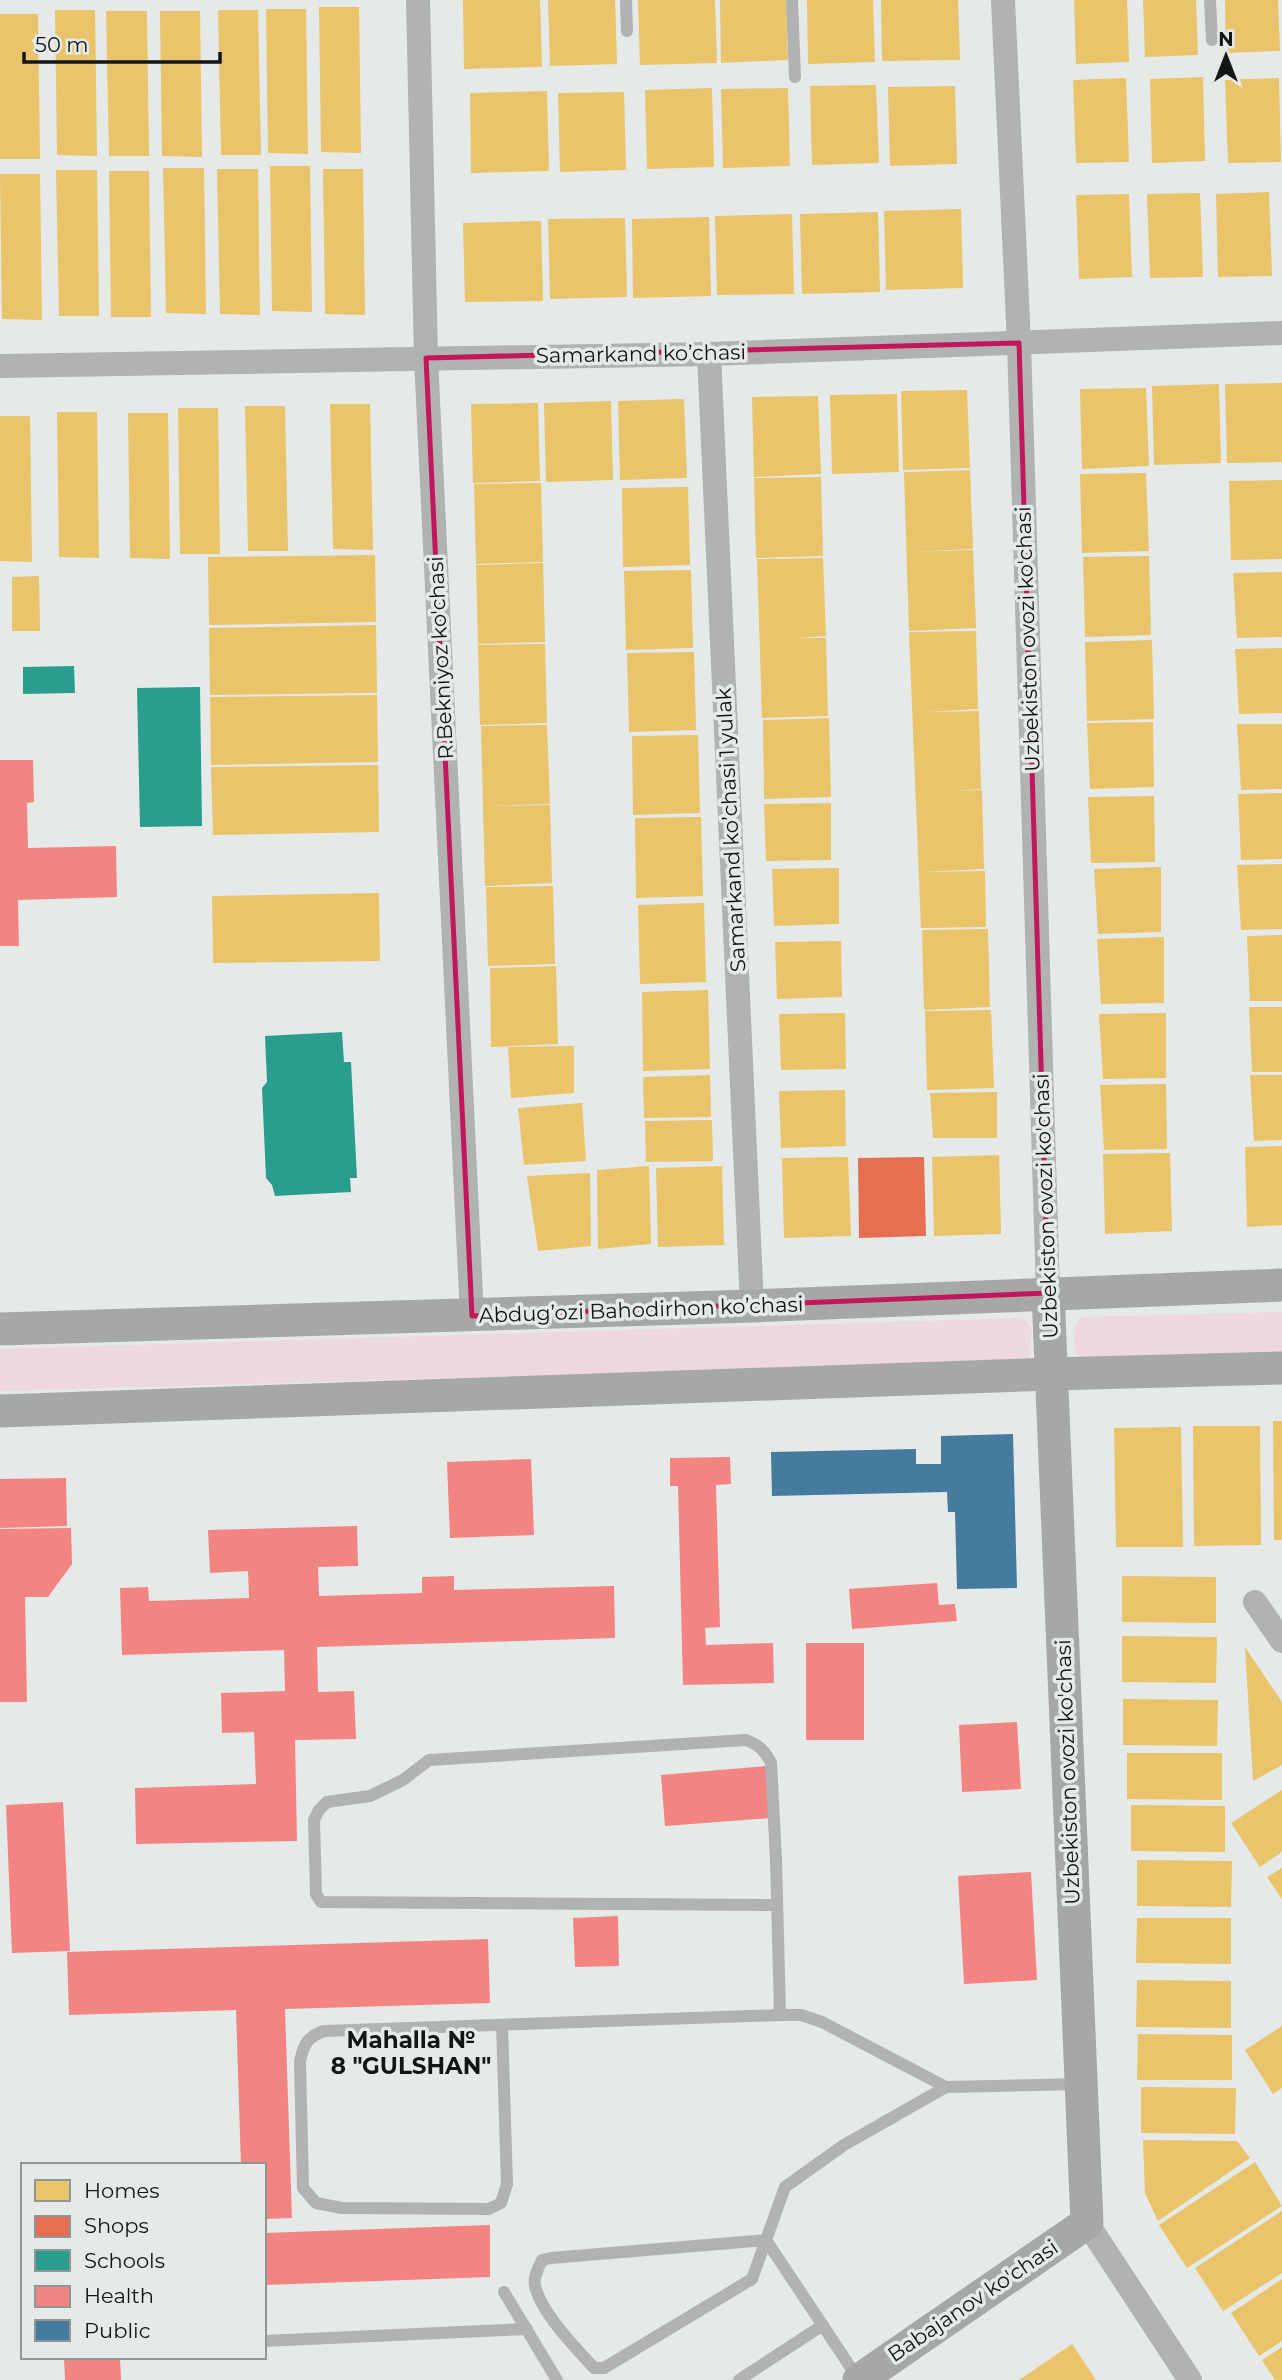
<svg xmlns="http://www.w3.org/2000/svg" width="1282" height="2380" font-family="Montserrat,sans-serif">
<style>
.green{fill:#eed8e0}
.homes{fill:#e9c46a}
.shops{fill:#e76f51}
.schools{fill:#2a9d8f}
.health{fill:#f28482}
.public{fill:#457b9d}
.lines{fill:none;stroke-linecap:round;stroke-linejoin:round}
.lane{stroke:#b1b2b2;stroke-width:12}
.street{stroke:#b1b2b2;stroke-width:24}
.secondary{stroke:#a6a8a7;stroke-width:33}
.marked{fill:none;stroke:#c2185b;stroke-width:5;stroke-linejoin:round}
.labels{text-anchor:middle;stroke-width:7;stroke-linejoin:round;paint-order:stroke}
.street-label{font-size:21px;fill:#141616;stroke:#e4eae9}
.neighbourhood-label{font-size:23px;font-weight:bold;fill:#141616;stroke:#e4eae9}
</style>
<rect width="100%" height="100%" fill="#e5e9e8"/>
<g class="green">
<polygon points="1282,1312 1282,1354 1082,1359 1074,1349 1074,1330 1080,1317"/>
<polygon points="1022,1318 1032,1328 1029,1357 1018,1362 0,1391 0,1349"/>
</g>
<g class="homes">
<polygon points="463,0 540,0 542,67 464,69"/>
<polygon points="548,0 615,0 617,64 550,66"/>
<polygon points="638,0 715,0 717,63 640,65"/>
<polygon points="720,0 786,0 788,60 721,63"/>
<polygon points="807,0 873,0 875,62 808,64"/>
<polygon points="881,0 958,0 960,60 882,61"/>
<polygon points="1074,0 1127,0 1129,62 1076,64"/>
<polygon points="1143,0 1196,0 1198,55 1145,57"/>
<polygon points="1225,0 1278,0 1280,51 1226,53"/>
<polygon points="319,7 359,7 361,153 321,152"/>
<polygon points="266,9 306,9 308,154 268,153"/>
<polygon points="55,10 95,10 97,156 57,155"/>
<polygon points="218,10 258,10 261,155 221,155"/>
<polygon points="106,11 147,11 149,156 109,156"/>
<polygon points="160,11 200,11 202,157 162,156"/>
<polygon points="0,14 38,14 40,159 0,159"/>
<polygon points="1203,77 1205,161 1152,163 1150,79"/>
<polygon points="1126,78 1129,162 1076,163 1073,80"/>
<polygon points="1279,78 1281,162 1228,163 1225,80"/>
<polygon points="876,85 879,163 812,165 810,86"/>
<polygon points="955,86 957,164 890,166 888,87"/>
<polygon points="712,88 714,167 647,169 645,90"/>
<polygon points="788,88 790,166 723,168 721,89"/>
<polygon points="547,91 549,171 471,173 470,93"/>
<polygon points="624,92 626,170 560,172 558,93"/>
<polygon points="270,166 310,166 312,312 272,311"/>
<polygon points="163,168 204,168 206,314 166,313"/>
<polygon points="217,169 258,169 260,315 220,314"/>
<polygon points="323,169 363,169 365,315 325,314"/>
<polygon points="56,170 97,170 99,316 59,316"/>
<polygon points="109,171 149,171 151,317 111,317"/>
<polygon points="0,174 40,174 42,320 2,319"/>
<polygon points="1269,192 1272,276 1218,277 1216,194"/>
<polygon points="1200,193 1203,277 1150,278 1147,194"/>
<polygon points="1129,194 1132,277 1079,279 1076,195"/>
<polygon points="961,209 963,288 886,290 884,211"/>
<polygon points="878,212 880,292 802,294 800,214"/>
<polygon points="792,214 794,294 717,295 715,216"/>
<polygon points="709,217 711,296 633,298 632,219"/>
<polygon points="625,218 627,297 550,299 548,219"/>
<polygon points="541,221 543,301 465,302 463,223"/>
<polygon points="1282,383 1282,462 1227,463 1225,384"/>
<polygon points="1219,384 1221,463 1154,465 1152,386"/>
<polygon points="1146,388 1149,466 1082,469 1080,389"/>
<polygon points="967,390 970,468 903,470 901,391"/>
<polygon points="897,394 899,472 832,474 830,395"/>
<polygon points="818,396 821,474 754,477 752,397"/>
<polygon points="684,399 687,478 620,480 618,401"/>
<polygon points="611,401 613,480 546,482 544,403"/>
<polygon points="538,403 540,481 473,483 471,404"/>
<polygon points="330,404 370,404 373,550 333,549"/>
<polygon points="245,406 285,406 288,551 248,551"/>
<polygon points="178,408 218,408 220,554 180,554"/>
<polygon points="57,412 97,412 99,558 59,557"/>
<polygon points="128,413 168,413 170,559 130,558"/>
<polygon points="0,416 30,416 32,562 0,561"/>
<polygon points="970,470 973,549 910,552 973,550 976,628 909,631 904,472"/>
<polygon points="1146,473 1149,551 1082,553 1080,474"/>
<polygon points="821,477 823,556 756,558 754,478"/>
<polygon points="1282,480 1282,559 1231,560 1229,481"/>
<polygon points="541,483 543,562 476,564 474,484"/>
<polygon points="688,487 690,565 623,567 622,488"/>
<polygon points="375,555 376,622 209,625 208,557"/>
<polygon points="1149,556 1151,635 1085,637 1083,557"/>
<polygon points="823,558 826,636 798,638 826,638 828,716 762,718 757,559"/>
<polygon points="543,563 545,642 478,644 476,565"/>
<polygon points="691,570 693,648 626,650 624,571"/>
<polygon points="1282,572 1282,637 1237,638 1233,573"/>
<polygon points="39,576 40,631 12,631 12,577"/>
<polygon points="376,625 377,693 210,695 209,628"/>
<polygon points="976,631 978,709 927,712 979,711 981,789 951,791 982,790 984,869 922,872 985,871 986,927 921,928 909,632"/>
<polygon points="1152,640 1154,719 1087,721 1085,642"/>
<polygon points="545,644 547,723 480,725 478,645"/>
<polygon points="1282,648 1282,713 1239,714 1235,649"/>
<polygon points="694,652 696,730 629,732 627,653"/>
<polygon points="377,695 378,762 211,765 210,697"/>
<polygon points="829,718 831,797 764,799 763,720"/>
<polygon points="1153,722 1154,787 1090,789 1087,723"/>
<polygon points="1237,724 1282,724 1282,789 1241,790"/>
<polygon points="547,725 550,804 488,806 550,805 552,883 485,886 481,726"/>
<polygon points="698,735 700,813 633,815 632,736"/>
<polygon points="378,765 379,832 213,835 211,767"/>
<polygon points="1282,793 1282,859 1241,860 1238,794"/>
<polygon points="1154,796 1155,862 1091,863 1088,797"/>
<polygon points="831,803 831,860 766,861 764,804"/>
<polygon points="701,817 703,896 636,898 635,818"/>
<polygon points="1282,864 1282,929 1241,930 1237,865"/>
<polygon points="1161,867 1161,932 1098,934 1094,869"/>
<polygon points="839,868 839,924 774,926 772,869"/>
<polygon points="553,886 555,964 488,966 486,887"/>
<polygon points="379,893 380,961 213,963 212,896"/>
<polygon points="704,903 706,982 640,984 638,905"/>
<polygon points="988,929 990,1007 924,1010 922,930"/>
<polygon points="1282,935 1282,1001 1250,1001 1247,936"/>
<polygon points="1164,937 1164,1003 1101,1004 1097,939"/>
<polygon points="841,941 842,997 777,999 775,942"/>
<polygon points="556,966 558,1044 491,1047 490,968"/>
<polygon points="708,990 710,1069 643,1071 642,992"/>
<polygon points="1249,1007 1282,1007 1282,1072 1252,1072"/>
<polygon points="991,1010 994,1088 927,1090 925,1011"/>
<polygon points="845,1013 846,1069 781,1070 779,1014"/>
<polygon points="1166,1013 1166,1078 1103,1079 1099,1014"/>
<polygon points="574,1046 574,1093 511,1098 508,1047"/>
<polygon points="710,1075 711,1117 644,1118 643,1077"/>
<polygon points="1250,1075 1282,1075 1282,1140 1254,1141"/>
<polygon points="1166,1084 1167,1149 1104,1150 1100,1085"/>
<polygon points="845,1090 846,1146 781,1148 779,1091"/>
<polygon points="997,1092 997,1138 933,1138 930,1093"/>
<polygon points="582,1103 586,1161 524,1165 518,1108"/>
<polygon points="712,1120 713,1161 646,1162 645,1121"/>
<polygon points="1282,1146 1282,1225 1247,1227 1245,1147"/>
<polygon points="1170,1153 1172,1231 1105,1234 1103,1154"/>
<polygon points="999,1155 1001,1234 934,1236 932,1157"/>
<polygon points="848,1157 851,1236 784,1238 782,1158"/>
<polygon points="649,1166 651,1244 598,1249 597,1170"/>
<polygon points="722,1166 724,1245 658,1247 656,1168"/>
<polygon points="590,1173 591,1246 538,1251 527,1176"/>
<polygon points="1273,1421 1282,1421 1282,1540 1274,1540"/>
<polygon points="1193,1426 1260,1426 1261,1545 1194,1546"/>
<polygon points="1181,1427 1183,1547 1116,1547 1114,1428"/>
<polygon points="1122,1576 1216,1577 1216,1623 1122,1622"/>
<polygon points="1122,1636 1217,1637 1216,1683 1122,1682"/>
<polygon points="1245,1647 1282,1702 1282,1765 1253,1781"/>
<polygon points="1123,1699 1218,1700 1217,1746 1123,1745"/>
<polygon points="1127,1753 1222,1753 1222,1800 1127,1799"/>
<polygon points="1282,1790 1282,1852 1260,1867 1231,1823"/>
<polygon points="1131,1805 1225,1806 1225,1852 1131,1851"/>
<polygon points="1137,1860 1232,1861 1231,1907 1137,1906"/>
<polygon points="1282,1868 1282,1899 1267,1877"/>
<polygon points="1137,1918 1231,1918 1231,1964 1136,1963"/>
<polygon points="1137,1980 1231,1981 1231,2028 1136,2027"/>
<polygon points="1282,2026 1282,2088 1273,2094 1245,2050"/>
<polygon points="1138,2034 1232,2035 1232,2080 1137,2080"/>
<polygon points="1141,2087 1236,2088 1235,2134 1141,2133"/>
<polygon points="1143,2140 1237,2141 1250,2158 1158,2221 1145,2193"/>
<polygon points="1255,2162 1282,2206 1187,2268 1159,2225"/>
<polygon points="1282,2211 1282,2273 1223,2311 1195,2268"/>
<polygon points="1282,2279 1282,2341 1259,2356 1231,2313"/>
<polygon points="1072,2344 1096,2380 1019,2380"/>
<polygon points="1282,2347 1282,2380 1275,2380 1262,2360"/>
</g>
<polygon class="shops" points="924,1157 926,1236 859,1238 858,1158"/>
<g class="schools">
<polygon points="74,666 75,693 23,694 23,667"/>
<polygon points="200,687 202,826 140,827 137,688"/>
<polygon points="342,1032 344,1062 351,1062 357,1178 350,1178 351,1192 275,1196 272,1185 266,1178 262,1088 267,1082 265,1036"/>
</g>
<g class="health">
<polygon points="0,760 33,760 34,802 27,803 28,848 116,846 117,897 18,900 19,946 0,946"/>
<polygon points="730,1457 731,1484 716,1485 720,1627 705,1628 706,1645 773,1643 774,1683 683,1685 678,1486 670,1486 670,1458"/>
<polygon points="531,1459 534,1535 450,1538 447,1462"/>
<polygon points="66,1478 67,1526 0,1528 0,1479"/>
<polygon points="357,1526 358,1566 318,1567 319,1596 422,1593 422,1577 454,1576 454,1590 614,1586 615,1638 317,1647 318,1692 354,1691 356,1739 295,1740 297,1841 136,1844 135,1788 256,1784 254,1732 222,1733 221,1693 285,1691 284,1650 122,1655 120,1588 148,1587 149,1601 249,1598 248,1571 210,1573 208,1530"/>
<polygon points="71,1528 72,1564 48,1597 25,1597 27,1702 0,1702 0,1529"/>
<polygon points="937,1583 939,1605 955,1604 957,1621 852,1629 849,1589"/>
<rect x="806" y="1643" width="58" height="97"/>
<polygon points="1017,1722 1021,1789 962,1792 959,1725"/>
<polygon points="766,1766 770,1818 665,1826 661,1775"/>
<polygon points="63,1802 70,1951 12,1953 6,1805"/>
<polygon points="1031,1872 1037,1980 964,1984 958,1876"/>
<polygon points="618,1916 619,1966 575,1967 573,1918"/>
<polygon points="488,1939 490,2003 285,2009 292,2218 264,2219 264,2165 241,2165 236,2010 69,2015 67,1952"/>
<polygon points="490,2225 490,2277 264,2285 264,2233"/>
<polygon points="64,2357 120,2357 121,2380 65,2380"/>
</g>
<polygon class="public" points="1013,1434 1017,1588 957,1589 955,1512 948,1512 947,1492 772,1496 771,1452 916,1449 916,1464 941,1464 941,1436"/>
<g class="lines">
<g class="lane">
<polyline points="626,0 627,31"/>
<polyline points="792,0 795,77"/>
<polyline points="1210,0 1212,40"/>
<path d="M 777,1905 L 321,1902 L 316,1894 L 314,1820 L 319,1810 L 327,1802 L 370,1796 L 403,1780 L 429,1760 L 746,1740 C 759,1745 765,1751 771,1763 L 776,1859 L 780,2015"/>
<path d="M 502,2025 L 507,2184 L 501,2203 L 489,2209 L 342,2208 L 316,2203 L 303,2188 L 300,2061 C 304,2044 307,2037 324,2031 L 780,2015 L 801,2015 L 822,2022 L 946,2087 L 1081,2084"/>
<polyline points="504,2292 557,2380"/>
<polyline points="264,2341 527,2329"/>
<polyline points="739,2380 823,2325"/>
<path d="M 859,2380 L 766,2240 L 551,2258 L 542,2260 C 538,2268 533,2278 535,2286 C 542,2314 575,2347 594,2368 L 604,2368 L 752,2279 L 785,2187 L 844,2145 L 946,2087"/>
</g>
<g class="street">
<polyline points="418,0 426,358 472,1316"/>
<polyline points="1003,0 1019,343 1048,1293"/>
<polyline points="709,354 752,1306"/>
<polyline points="0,366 709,354 1282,333"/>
<polyline points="1255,1602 1282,1641"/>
<polyline points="1087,2223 1190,2380"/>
</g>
<g class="secondary">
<polyline points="0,1329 752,1306 1282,1285"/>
<polyline points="0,1411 1051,1374 1282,1368"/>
<polyline points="859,2380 1087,2223 1048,1293"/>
</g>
</g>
<path class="marked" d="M 1019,343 L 1048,1293 L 472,1316 L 426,358 Z"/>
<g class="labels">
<g class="street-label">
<text transform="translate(641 354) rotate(-1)" y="7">Samarkand ko’chasi</text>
<text transform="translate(1028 639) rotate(-92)" y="7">Uzbekiston ovozi ko'chasi</text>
<text transform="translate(441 658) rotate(-93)" y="7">R.Bekniyoz ko'chasi</text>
<text transform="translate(731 830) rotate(-93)" y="7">Samarkand ko’chasi 1 yulak</text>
<text transform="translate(1046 1206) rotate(-92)" y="7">Uzbekiston ovozi ko'chasi</text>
<text transform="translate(641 1310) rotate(-2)" y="7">Abdug’ozi Bahodirhon ko’chasi</text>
<text transform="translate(1068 1772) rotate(-92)" y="7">Uzbekiston ovozi ko'chasi</text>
<text transform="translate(973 2301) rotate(-34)" y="7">Babajanov ko'chasi</text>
</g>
<g class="neighbourhood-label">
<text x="411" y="2048">Mahalla №<tspan x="411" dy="26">8 "GULSHAN"</tspan></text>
</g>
</g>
<rect x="21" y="2163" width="245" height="196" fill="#e4eae9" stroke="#919595" stroke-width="2"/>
<rect x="35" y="2180" width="35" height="21" fill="#e9c46a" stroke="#919595" stroke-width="2"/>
<text x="84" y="2198" font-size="21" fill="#141616">Homes</text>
<rect x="35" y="2216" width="35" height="21" fill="#e76f51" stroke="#919595" stroke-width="2"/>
<text x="84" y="2233" font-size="21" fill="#141616">Shops</text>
<rect x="35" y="2250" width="35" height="21" fill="#2a9d8f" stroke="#919595" stroke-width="2"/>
<text x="84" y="2268" font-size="21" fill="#141616">Schools</text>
<rect x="35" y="2286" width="35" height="21" fill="#f28482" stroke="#919595" stroke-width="2"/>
<text x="84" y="2303" font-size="21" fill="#141616">Health</text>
<rect x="35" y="2320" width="35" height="21" fill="#457b9d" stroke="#919595" stroke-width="2"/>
<text x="84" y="2338" font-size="21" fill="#141616">Public</text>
<g transform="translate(1226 56)" stroke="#e4eae9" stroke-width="5" paint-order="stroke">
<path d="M0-5L12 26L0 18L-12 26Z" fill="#141616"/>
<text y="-10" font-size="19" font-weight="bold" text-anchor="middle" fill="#141616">N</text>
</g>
<path d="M24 52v10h196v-10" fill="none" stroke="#141616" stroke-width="3.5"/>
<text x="35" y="52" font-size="21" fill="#141616" stroke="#e4eae9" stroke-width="5" paint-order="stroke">50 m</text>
</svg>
